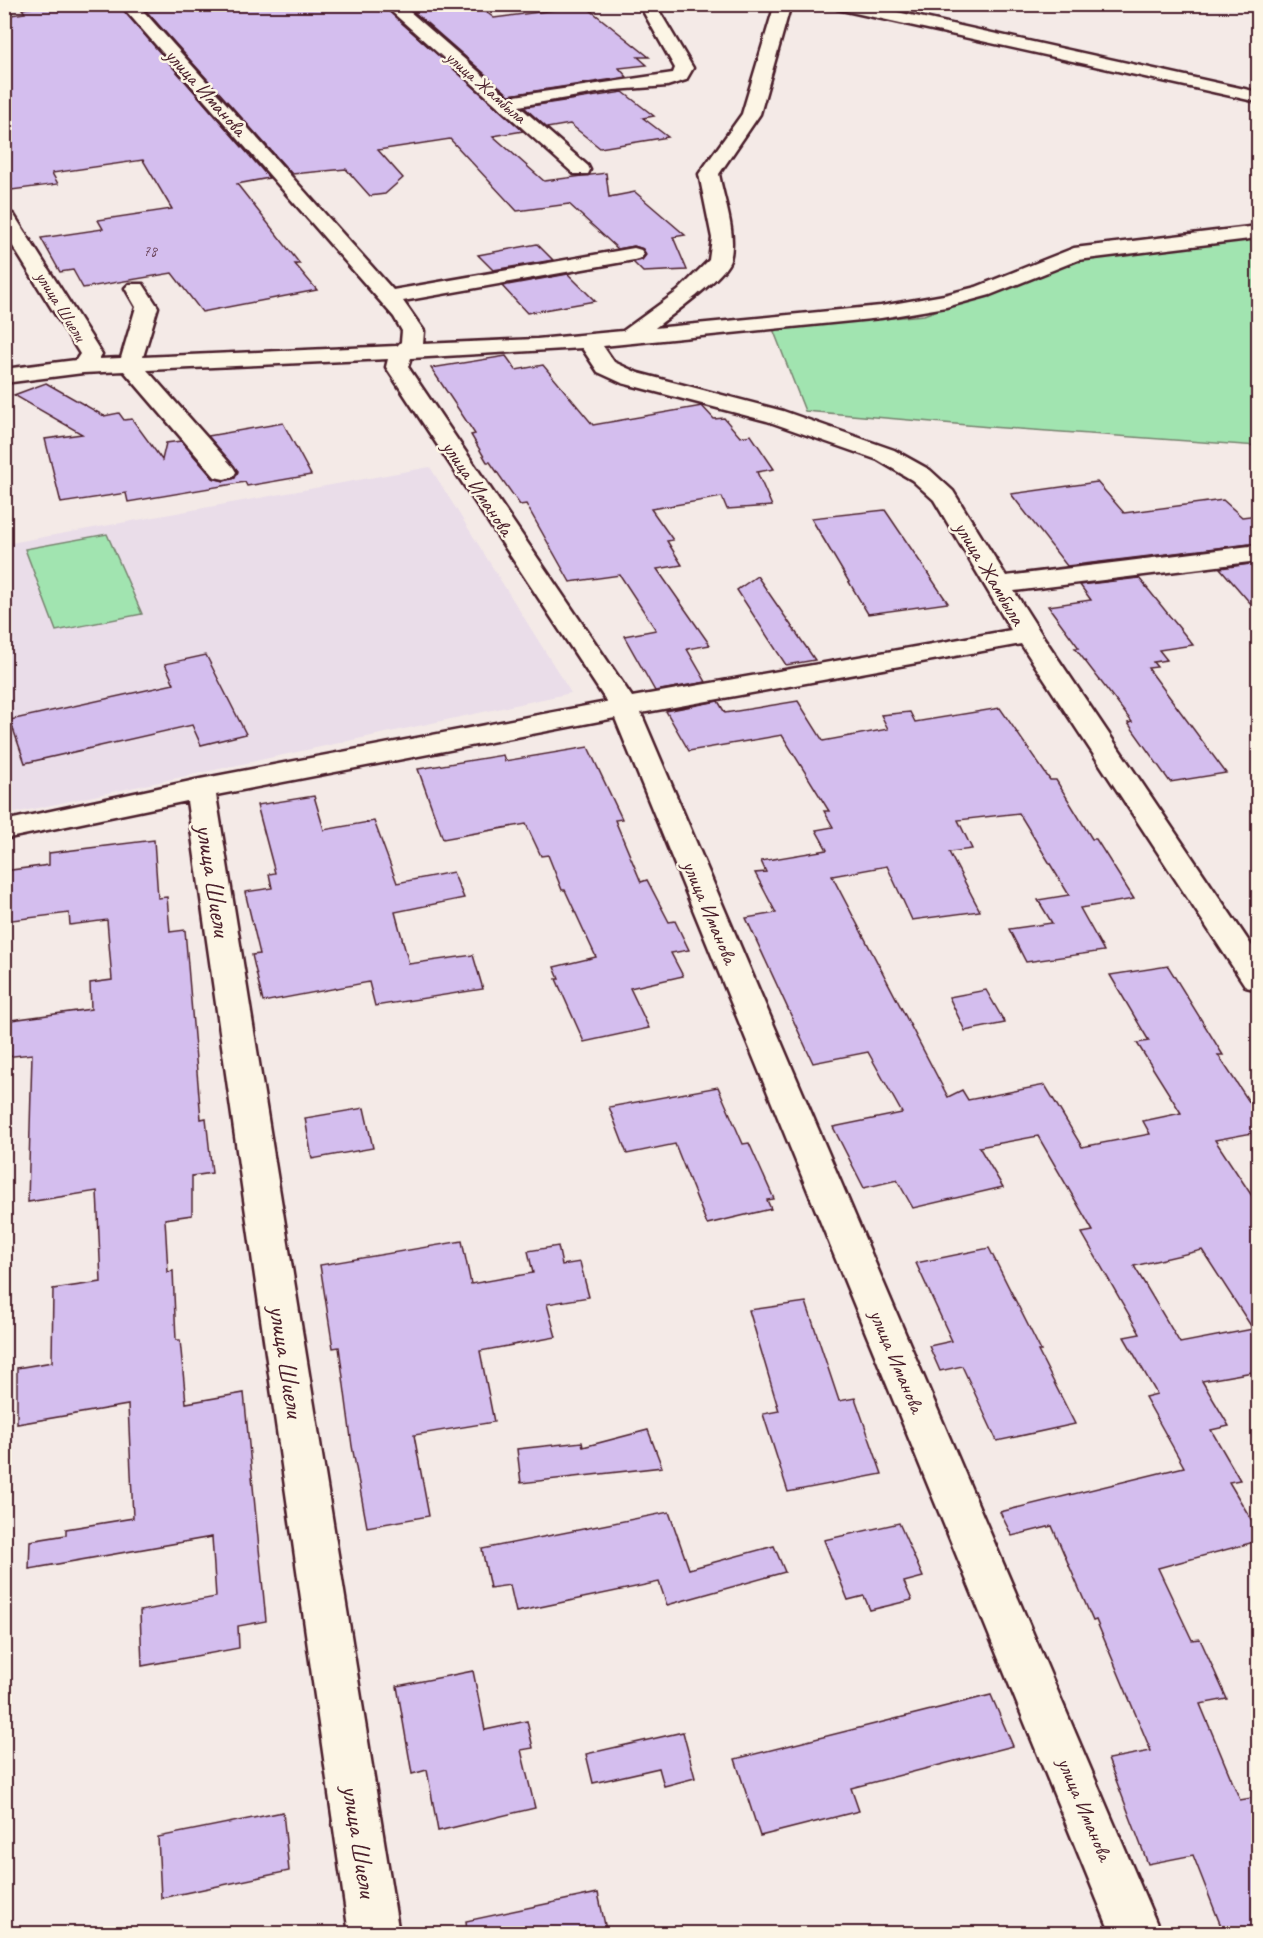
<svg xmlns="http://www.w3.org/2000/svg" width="1263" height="1938" font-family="Caveat,sans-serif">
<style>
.built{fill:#eadde9}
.green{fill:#a1e4b0;stroke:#76826e;stroke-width:1.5}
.building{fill:#d4beee;stroke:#4a1f2b;stroke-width:1.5;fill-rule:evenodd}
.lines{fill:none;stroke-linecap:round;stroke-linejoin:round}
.minor-casing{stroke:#4a1f2b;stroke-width:5}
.minor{fill:#fcf5e5;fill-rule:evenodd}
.labels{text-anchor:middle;stroke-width:5;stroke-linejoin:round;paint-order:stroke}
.far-number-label{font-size:15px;fill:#6c475c}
.far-street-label{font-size:18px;fill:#4a1f2b;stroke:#fcf5e5}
.street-label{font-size:21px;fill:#4a1f2b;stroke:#fcf5e5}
.near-street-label{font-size:26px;fill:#4a1f2b;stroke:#fcf5e5}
</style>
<rect width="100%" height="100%" fill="#f4eae7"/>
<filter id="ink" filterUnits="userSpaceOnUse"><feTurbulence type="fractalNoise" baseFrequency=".0167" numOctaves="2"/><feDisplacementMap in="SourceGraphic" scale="12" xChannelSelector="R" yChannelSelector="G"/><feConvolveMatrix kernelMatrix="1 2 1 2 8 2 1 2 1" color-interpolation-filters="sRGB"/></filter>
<g filter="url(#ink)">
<polygon class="built" points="430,467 571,693 5,815 5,544"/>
<g class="green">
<polygon points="1258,237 1258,446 990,427 805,411 773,329 924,315 1075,259"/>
<polygon points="107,534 142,614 56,631 25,549"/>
</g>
<g class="building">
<polygon points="54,4 118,4 269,178 237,184 300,264 295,264 317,290 202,312 172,273 83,288 73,270 60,272 41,238 103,229 98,220 172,209 143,160 52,173 58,184 4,191 4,16 25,13 22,9"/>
<polygon points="140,4 381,4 523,131 493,136 544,181 606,173 609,197 635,192 685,235 673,237 687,270 643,272 633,262 642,260 646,255 643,249 634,246 618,249 569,204 517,211 450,139 378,150 403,178 385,194 370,196 346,169 292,174"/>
<polygon points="464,4 476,4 494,18 585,6 649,57 638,57 647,65 619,68 627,77 509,95 412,10"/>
<polygon points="623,92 654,116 643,118 668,137 600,148 570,124 547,128 524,107"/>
<polygon points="537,244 553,260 493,270 478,255"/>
<polygon points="568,274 595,301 527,313 502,286"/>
<polygon points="506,356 516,370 543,365 593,425 702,406 714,419 724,418 740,437 751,435 774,469 757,472 772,506 727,509 722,497 651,509 673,540 667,541 682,565 657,569 710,645 687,649 706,682 655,691 624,636 656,630 620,575 570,582 526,504 520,505 490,462 487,462 471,435 475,434 431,368"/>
<polygon points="46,383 104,416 119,413 124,420 132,419 162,460 166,443 181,441 213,478 224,481 235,478 238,471 208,436 283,423 311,475 247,486 245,482 128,502 126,493 61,503 45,439 82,434 14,395"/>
<polygon points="1097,482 1124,513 1223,500 1242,517 1258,515 1258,543 1067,566 1011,494"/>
<polygon points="885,510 948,603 868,614 811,518"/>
<polygon points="1258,563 1258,612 1220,568"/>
<polygon points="757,576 815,660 786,665 737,590"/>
<polygon points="1139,578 1193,645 1159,650 1167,660 1153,662 1157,667 1148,668 1226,773 1170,782 1128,723 1132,722 1075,648 1079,648 1048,606 1091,600 1080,585"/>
<polygon points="206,655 246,734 201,745 192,725 25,763 10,720 174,684 165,664"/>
<path d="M 718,701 L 725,713 L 798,701 L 823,741 L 888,729 L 881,715 L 910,712 L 915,722 L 1000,708 L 1050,780 L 1056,780 L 1092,839 L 1096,839 L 1134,899 L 1080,908 L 1104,951 L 1026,962 L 1009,929 L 1052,923 L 1038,900 L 1069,895 L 1019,813 L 958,820 L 972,849 L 949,852 L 980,911 L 912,920 L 887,866 L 832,876 L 948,1097 L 962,1090 L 968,1100 L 1045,1085 L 1082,1147 L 1150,1134 L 1143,1121 L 1181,1113 L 1137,1043 L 1149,1041 L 1110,975 L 1168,966 L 1223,1055 L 1218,1055 L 1258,1115 L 1258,1132 L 1215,1140 L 1258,1205 L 1258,1371 L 1202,1381 L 1229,1426 L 1211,1430 L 1240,1480 L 1229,1482 L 1258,1531 L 1258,1541 L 1158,1568 L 1192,1640 L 1200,1639 L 1227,1699 L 1200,1704 L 1240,1800 L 1258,1797 L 1258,1934 L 1224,1934 L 1193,1855 L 1148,1864 L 1108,1759 L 1151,1751 L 1096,1620 L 1093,1621 L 1052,1526 L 1012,1536 L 1000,1512 L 1184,1467 L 1145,1397 L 1157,1394 L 1124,1337 L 1140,1334 L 1082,1233 L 1093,1231 L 1038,1136 L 979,1147 L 1003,1187 L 913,1208 L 897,1180 L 864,1188 L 833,1127 L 902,1113 L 868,1052 L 813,1063 L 746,918 L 776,913 L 755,873 L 766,872 L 761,861 L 827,850 L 816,830 L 833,827 L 824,811 L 829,811 L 782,735 L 689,751 L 666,711 ZM 1202,1250 L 1253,1329 L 1180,1343 L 1134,1266 Z"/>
<polygon points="588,747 622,819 615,820 641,882 647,880 669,922 675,921 689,950 671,953 683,976 630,988 649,1028 584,1042 556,979 559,979 554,967 596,957 565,890 562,890 548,855 541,856 526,824 443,839 418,769 503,755 505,761"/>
<polygon points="314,796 324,830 374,821 397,883 453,872 464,898 395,912 409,964 473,955 483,989 375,1006 369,982 263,1002 252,955 260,954 245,892 272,888 269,874 275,873 257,805"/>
<polygon points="154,840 158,898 167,897 170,932 185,930 201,1119 206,1118 212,1173 192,1176 192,1215 165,1219 168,1272 173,1271 176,1340 180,1340 186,1403 244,1393 266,1621 238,1626 239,1648 142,1666 140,1611 216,1597 212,1537 29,1569 30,1541 66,1535 66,1529 133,1518 128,1405 17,1424 17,1368 52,1362 53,1289 101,1282 97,1191 28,1202 32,1054 4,1057 4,1021 91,1009 90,983 112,980 107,920 70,925 69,913 4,921 4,871 49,865 49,853"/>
<polygon points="986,990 1005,1023 965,1031 949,997"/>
<polygon points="718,1087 743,1144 749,1143 774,1199 767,1200 771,1209 707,1224 675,1144 627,1154 609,1107"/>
<polygon points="364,1108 373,1148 312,1159 305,1118"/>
<polygon points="462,1241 471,1284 533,1273 528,1251 558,1246 562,1265 580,1262 589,1297 547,1304 556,1337 480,1351 494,1422 414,1435 429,1516 367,1527 352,1446 339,1347 333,1348 320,1265"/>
<polygon points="989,1248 1041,1351 1038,1351 1075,1424 997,1441 962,1366 940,1371 929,1346 952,1341 916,1263"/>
<polygon points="806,1302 839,1401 855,1398 882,1474 788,1492 763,1414 779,1411 749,1310"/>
<polygon points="648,1430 662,1467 521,1483 517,1449 582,1442 583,1447"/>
<polygon points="669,1512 689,1569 774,1546 785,1572 667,1605 659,1582 516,1612 510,1585 490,1588 482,1549"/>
<polygon points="899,1523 923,1577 904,1582 912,1600 870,1610 864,1596 848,1600 824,1540"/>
<polygon points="473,1671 485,1730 527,1721 533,1748 521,1750 535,1808 438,1831 427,1770 412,1774 397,1686"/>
<polygon points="991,1695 1013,1746 851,1788 859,1811 760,1836 735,1759"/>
<polygon points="683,1732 695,1778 664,1786 659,1768 593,1783 586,1754"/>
<polygon points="283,1812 289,1871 161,1898 158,1837"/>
<polygon points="598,1893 607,1934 467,1934 466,1921"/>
</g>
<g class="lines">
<defs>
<g id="minor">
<path d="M 120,4 L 137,4 L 393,290 L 634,248 L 641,250 L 644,254 L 641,258 L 634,260 L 403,301 L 424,331 L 423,344 L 537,339 L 623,331 L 678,291 L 709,260 L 712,238 L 699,174 L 742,114 L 775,4 L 791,4 L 760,114 L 719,174 C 724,201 737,233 730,260 C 725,277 670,316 655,328 L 881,306 L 944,295 L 976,287 L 1074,248 L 1258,226 L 1258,238 L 1078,260 L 990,295 L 946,307 L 881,318 L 603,346 L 614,362 L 638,373 L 783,411 L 894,450 L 930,470 L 953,491 L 1006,576 L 1258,545 L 1258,561 L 1014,591 L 1042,635 L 1258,955 L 1258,990 L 1246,987 L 1021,644 L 641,713 L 1161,1934 L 1111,1934 L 615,718 L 216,795 L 399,1934 L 349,1934 L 187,801 L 4,839 L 4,821 L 200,779 L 607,702 L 386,367 L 388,359 L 147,370 L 233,467 L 236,472 L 233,477 L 224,479 L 215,477 L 124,371 L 83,373 L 4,383 L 4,369 L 76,360 L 80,354 L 4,232 L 4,209 L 14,215 L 102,354 L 99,359 L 121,358 L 136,307 L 125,288 L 129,284 L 143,284 L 158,307 L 143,357 L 397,346 L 401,342 L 402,331 L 394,317 ZM 582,348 L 598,372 L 622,383 L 767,421 L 878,460 L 912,480 L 934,500 L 1011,630 L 632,697 L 408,367 L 411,358 Z"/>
<polygon points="383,4 401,4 508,97 673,73 675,68 639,4 655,4 693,68 686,80 667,86 614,90 519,106 588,166 590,170 588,174 574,174"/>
<polygon points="829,4 861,4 1258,92 1258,102 837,9"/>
</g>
</defs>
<use href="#minor" class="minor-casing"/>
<use href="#minor" class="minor"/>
</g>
</g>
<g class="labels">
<g class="far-number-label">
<text x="150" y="256">78</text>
</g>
<g class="far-street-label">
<text transform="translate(486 87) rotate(41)" y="6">улица Жамбыла</text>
<text transform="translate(61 306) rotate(58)" y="6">улица Шиели</text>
</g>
<g class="street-label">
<text transform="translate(206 92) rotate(48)" y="7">улица Иманова</text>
<text transform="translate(478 488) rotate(56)" y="7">улица Иманова</text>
<text transform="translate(990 573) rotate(59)" y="7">улица Жамбыла</text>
<text transform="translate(710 912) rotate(67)" y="7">улица Иманова</text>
<text transform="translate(897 1361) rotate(67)" y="7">улица Иманова</text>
<text transform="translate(1085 1809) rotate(67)" y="7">улица Иманова</text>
</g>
<g class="near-street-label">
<text transform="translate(214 880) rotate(81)" y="9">улица Шиели</text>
<text transform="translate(287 1361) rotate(81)" y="9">улица Шиели</text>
<text transform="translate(360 1841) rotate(81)" y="9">улица Шиели</text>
</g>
</g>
<rect width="1263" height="1938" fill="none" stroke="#fcf5e5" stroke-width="24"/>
<rect x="12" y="12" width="1239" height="1914" fill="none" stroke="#4a1f2b" stroke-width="2" filter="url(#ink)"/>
</svg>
